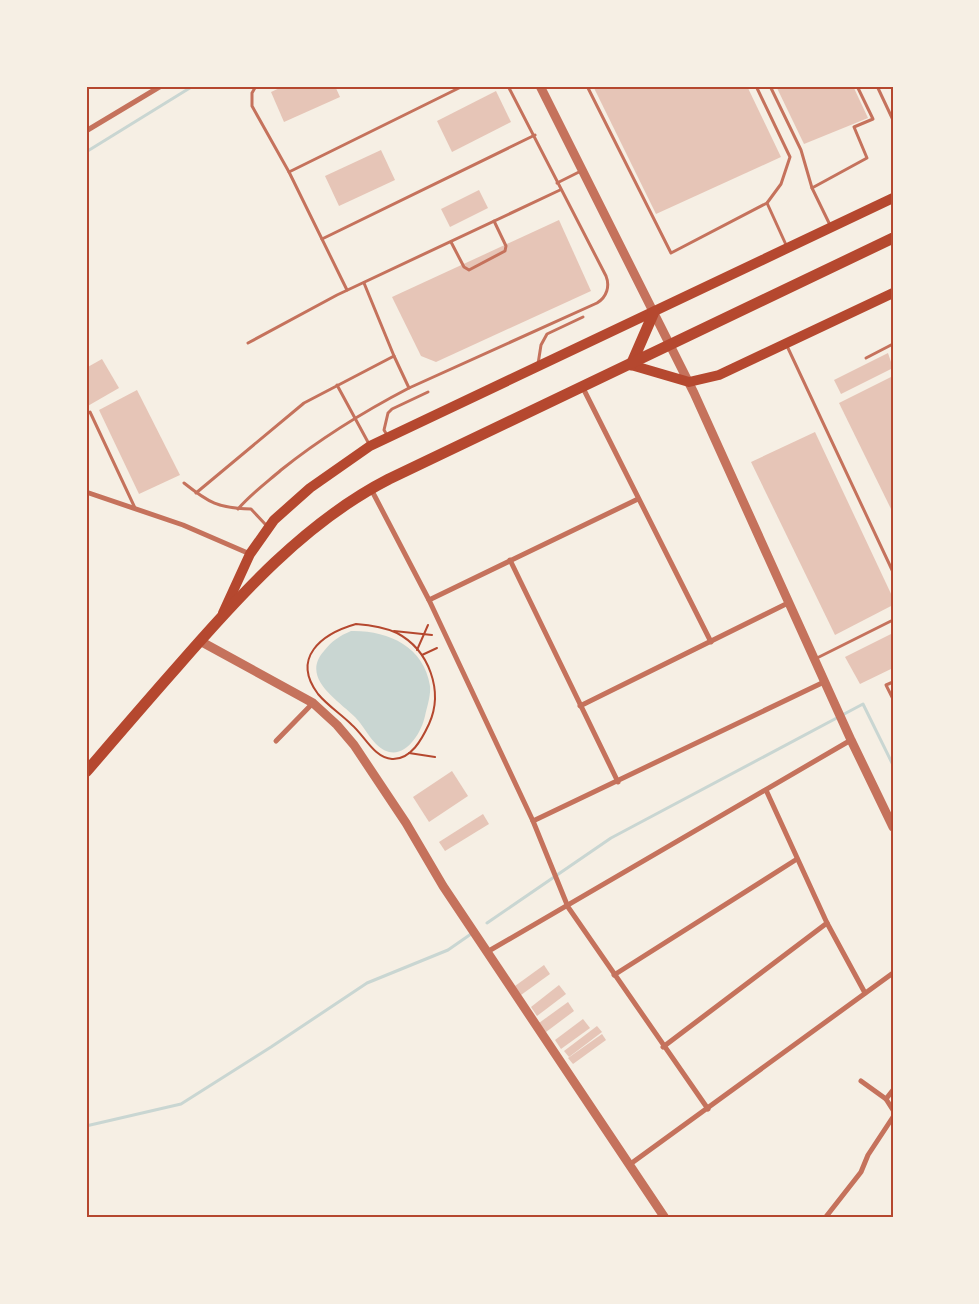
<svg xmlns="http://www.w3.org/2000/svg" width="979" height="1304" font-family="'Playfair Display',serif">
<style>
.water{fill:#c9d6d2}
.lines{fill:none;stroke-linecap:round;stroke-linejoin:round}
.stream{stroke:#c9d6d2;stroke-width:3}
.building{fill:#e6c5b7}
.path{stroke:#b5482f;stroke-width:2}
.service{stroke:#c5725c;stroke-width:3}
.minor{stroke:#c5725c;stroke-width:5}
.tertiary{stroke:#c5725c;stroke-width:9}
.secondary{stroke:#b5482f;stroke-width:10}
.trunk{stroke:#b5482f;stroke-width:11}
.neatline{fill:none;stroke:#b5482f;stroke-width:2}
</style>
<rect width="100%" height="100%" fill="#f6efe4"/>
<path class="water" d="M 351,631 C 387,630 424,646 430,686 C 431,695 427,707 425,716 C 420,738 399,767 376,744 C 368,736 363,725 355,717 C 338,700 300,678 324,651 C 332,641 339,636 351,631 Z"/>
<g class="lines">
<g class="stream">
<polyline points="86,152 193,86"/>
<polyline points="487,923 611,838 863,704 893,765"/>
<polyline points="86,1126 181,1104 271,1047 367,983 448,950 471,934"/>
</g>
</g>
<g class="building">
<polygon points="284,86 335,86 340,97 284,122 271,92"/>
<polygon points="593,86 747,86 781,157 656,214"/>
<polygon points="776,86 853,86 868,118 804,144"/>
<polygon points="496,91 511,122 452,152 437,121"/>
<polygon points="381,150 395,180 339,206 325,176"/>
<polygon points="479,190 488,208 450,227 441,209"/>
<polygon points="559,220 591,291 436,362 421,356 392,297"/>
<polygon points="888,353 893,368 841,394 834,380"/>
<polygon points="102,359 119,388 86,407 86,368"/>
<polygon points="893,376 893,513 839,403"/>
<polygon points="137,390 180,475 139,494 99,410"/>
<polygon points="815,432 893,598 893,605 835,635 751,462"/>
<polygon points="893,633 893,668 860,684 845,657"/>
<polygon points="452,771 468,796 429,822 413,797"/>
<polygon points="483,814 489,824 445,851 439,842"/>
<polygon points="544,965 550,974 521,995 515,986"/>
<polygon points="559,985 566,994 537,1016 531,1007"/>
<polygon points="568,1002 574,1011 546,1032 539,1023"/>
<polygon points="583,1019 590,1028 561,1049 555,1040"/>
<polygon points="597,1026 602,1032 569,1057 564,1051"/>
<polygon points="602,1034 606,1040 573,1064 568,1058"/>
</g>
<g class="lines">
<g class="path">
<path d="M 356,624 C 369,625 384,627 397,633 C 429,650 444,691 429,724 C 422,739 411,760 392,759 C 374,758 364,735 352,725 C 341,714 328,706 318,694 C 291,658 321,634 356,624 Z"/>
<polyline points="394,631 432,635"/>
<polyline points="417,650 428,625"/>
<polyline points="422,655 437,648"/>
<polyline points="409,753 435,757"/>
</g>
<g class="service">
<polyline points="256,86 252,93 252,106 289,172 347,290"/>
<polyline points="587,86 671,253 767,203 781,184 790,157 756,86"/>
<polyline points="770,86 801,150 812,188 831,227"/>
<polyline points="877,86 893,120"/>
<polyline points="289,172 463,86"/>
<polyline points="557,183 581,171"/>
<polyline points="812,188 867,158 854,127 873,119 857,86"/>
<polyline points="767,203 787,247"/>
<polyline points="322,239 535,135"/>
<polyline points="451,242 464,267 469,270 505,251 506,246 494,221"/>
<polyline points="364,283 394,356"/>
<polyline points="248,343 337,295 560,190"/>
<polyline points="787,346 893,572"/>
<polyline points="866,358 893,344"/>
<polyline points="538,364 541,345 547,334 583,317"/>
<polyline points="337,385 369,444"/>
<path d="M 409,388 L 597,303 C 607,297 610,286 606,276 L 508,86"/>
<polyline points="90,412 135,508"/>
<polyline points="387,435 384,430 388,413 392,409 428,392"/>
<path d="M 184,483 C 209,503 218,508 251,509 L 266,525"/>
<path d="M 196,493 L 304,403 L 394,356 L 409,388 C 363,412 321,438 281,470 C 266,483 251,494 238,509"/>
<polyline points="815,659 893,620"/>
<polyline points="893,682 886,685 893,699"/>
</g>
<g class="minor">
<polyline points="86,131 161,86"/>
<polyline points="583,388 711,642"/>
<polyline points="371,489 429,600 533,821 568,907 708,1109"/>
<polyline points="86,492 183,525 250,554"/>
<polyline points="510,560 618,782"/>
<polyline points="429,600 638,499"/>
<polyline points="580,706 788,603"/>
<polyline points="276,741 313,703"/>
<polyline points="766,790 827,923 865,993"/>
<polyline points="533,821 824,682"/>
<polyline points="487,952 851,740"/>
<polyline points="614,975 797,859"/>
<polyline points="663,1047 827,923"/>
<polyline points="861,1081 886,1099"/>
<polyline points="893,1090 886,1099 893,1110"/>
<polyline points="629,1165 893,973"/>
<polyline points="825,1218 861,1172 868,1155 893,1117"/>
</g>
<g class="tertiary">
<polyline points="540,86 694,393 851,740 893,827"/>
<polyline points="200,641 313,703 337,725 354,745 406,823 443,886 665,1218"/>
</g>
<g class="secondary">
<polyline points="631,365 689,382 719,375 893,293"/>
<polyline points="223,613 250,554 274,520 310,488 370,446 893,198"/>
</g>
<g class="trunk">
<polyline points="631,365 654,312"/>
<path d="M 86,772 C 117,736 147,701 178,666 C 239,596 305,522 389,479 L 893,238"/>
</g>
</g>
<rect width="979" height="1304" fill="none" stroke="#f6efe4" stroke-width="175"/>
<rect x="88" y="88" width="804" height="1128" class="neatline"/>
</svg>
